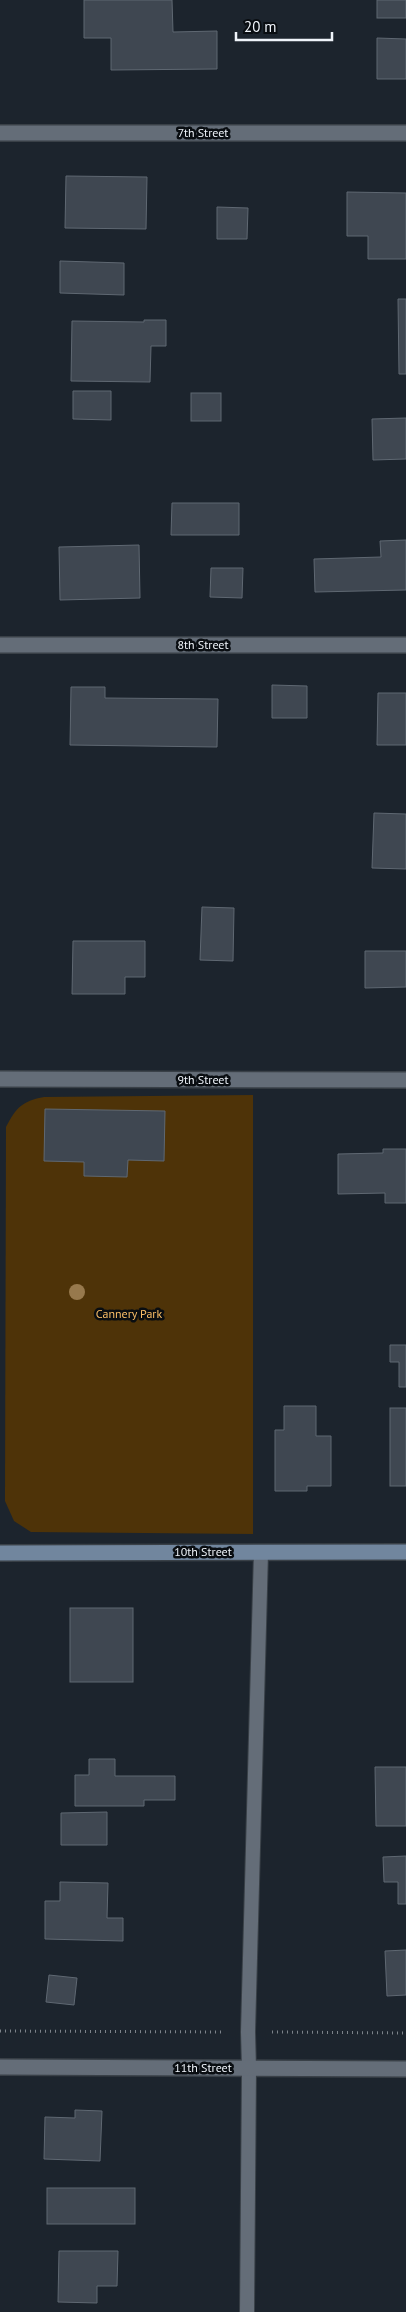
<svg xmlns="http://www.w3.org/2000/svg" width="406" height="2312" font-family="'PT Sans',sans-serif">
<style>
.green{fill:#4e3308}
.building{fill:#3f4751;stroke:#5f6872}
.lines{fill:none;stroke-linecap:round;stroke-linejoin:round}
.lane-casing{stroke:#394047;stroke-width:16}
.street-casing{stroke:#394047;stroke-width:18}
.secondary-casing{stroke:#394047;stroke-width:18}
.path{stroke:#7d848b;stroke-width:3;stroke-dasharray:1 4;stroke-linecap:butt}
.lane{stroke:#646d78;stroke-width:14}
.street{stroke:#646d78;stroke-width:15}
.secondary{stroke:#71869e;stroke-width:15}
.tree{fill:#97794d}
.labels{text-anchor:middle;stroke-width:5;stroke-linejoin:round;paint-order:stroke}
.street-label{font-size:12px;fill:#eff4fa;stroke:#090d11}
.park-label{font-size:12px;fill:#fcbf67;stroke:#090d11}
</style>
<rect width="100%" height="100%" fill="#1c242d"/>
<path class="green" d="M 253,1095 L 253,1534 L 31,1532 L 14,1521 L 5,1501 L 6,1127 C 16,1107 23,1101 44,1097 Z"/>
<g class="building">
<polygon points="84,0 172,0 173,32 217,31 217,69 111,70 111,38 84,38"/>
<rect x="377" y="0" width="29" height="18"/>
<polygon points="377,38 406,39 406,79 377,79"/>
<polygon points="66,176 147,177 146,229 65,228"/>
<polygon points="347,192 406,193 406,259 368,259 368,236 347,236"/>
<polygon points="217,207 248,208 247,239 217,239"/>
<polygon points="60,261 124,263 124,295 60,293"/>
<polygon points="398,299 406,299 406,374 399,374"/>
<polygon points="144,320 166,320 166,346 151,346 150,382 71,381 72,321 144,322"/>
<polygon points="73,391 111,391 111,420 73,419"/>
<rect x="191" y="393" width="30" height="28"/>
<polygon points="406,418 406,459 373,460 372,419"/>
<polygon points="172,503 239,503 239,535 171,535"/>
<polygon points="406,540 406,590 315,592 314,559 381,557 380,541"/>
<polygon points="139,545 140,598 60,600 59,547"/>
<polygon points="211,568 243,568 242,598 210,597"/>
<polygon points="272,685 307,686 307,718 272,718"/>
<polygon points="71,687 105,687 105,698 218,699 217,747 70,745"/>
<polygon points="378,693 406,693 406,745 377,745"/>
<polygon points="374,813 406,814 406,869 372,868"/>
<polygon points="202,907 234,908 233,961 200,960"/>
<polygon points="73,941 145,941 145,977 125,977 125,994 72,994"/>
<polygon points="365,951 406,951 406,987 365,988"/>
<polygon points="45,1109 165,1111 164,1161 128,1160 127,1177 84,1176 84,1162 44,1161"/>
<polygon points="383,1149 406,1149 406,1203 385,1203 385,1193 338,1194 338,1154 383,1153"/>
<polygon points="390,1345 406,1345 406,1387 399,1387 399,1362 390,1362"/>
<polygon points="284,1406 316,1406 316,1436 331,1436 331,1486 307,1486 307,1491 275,1491 275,1430 284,1430"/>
<rect x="390" y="1408" width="16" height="78"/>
<rect x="70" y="1608" width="63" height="74"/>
<polygon points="89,1759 115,1759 115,1776 175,1776 175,1800 144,1800 144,1806 75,1806 75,1775 89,1775"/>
<polygon points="375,1767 406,1767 406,1826 376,1826"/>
<polygon points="107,1812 107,1845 61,1845 61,1813"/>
<polygon points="406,1856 406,1904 398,1904 398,1882 384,1882 383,1857"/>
<polygon points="60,1882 108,1883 107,1918 123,1918 123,1941 45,1939 45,1901 60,1901"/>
<polygon points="406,1950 406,1995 387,1996 385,1951"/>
<polygon points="49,1975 77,1978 74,2005 46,2002"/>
<polygon points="75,2110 102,2111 100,2161 44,2159 45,2117 75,2118"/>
<rect x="47" y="2188" width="88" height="36"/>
<polygon points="59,2251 118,2251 117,2286 97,2286 97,2303 58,2302"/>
</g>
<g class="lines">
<defs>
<polyline id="lane" points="247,2312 249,2068 248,2032 261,1552"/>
<g id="street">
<polyline points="0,133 406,133"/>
<polyline points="0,645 406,645"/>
<polyline points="0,1079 406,1080"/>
<polyline points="0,2067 406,2069"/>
</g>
<polyline id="secondary" points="0,1553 406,1552"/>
</defs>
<use href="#lane" class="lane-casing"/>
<use href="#street" class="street-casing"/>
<use href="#secondary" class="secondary-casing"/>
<g class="path">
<polyline points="0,2031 225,2032"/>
<polyline points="272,2032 406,2033"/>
</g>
<use href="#lane" class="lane"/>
<use href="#street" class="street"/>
<use href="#secondary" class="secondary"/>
</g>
<circle class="tree" cx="77" cy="1292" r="8"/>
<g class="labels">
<g class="street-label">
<text x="203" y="137">7th Street</text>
<text x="203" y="649">8th Street</text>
<text x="203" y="1084">9th Street</text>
<text x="203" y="1556">10th Street</text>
<text x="203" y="2072">11th Street</text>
</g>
<g class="park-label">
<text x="129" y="1318">Cannery Park</text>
</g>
</g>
<path d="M236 32v8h96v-8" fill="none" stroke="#eff4fa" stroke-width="2.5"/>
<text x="244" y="32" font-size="15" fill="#eff4fa" stroke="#090d11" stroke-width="4" paint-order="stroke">20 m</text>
</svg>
